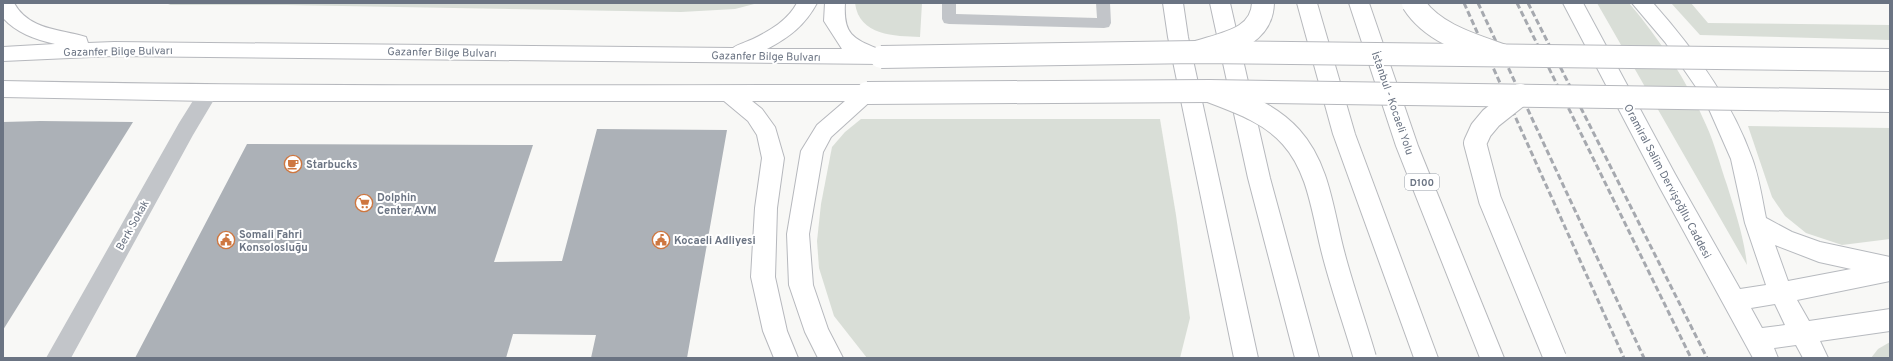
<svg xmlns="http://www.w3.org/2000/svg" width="1893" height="361" font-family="Overpass,sans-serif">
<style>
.green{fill:#d9ded7}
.building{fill:#acb1b7}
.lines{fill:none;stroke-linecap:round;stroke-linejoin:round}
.secondary-casing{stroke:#b7babf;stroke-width:2}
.primary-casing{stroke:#b6b8bd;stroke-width:2}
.highway-casing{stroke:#b7b9bd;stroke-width:2}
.lane{fill:#c2c5c9;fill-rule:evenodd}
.street{fill:#c2c5c9;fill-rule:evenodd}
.secondary{fill:#fff;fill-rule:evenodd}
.primary{fill:#fff;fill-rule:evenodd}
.highway{fill:#fff;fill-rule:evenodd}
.rail{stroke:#a6a9af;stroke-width:3;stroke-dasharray:6 3;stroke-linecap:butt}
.primary-bridge-casing{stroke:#b6b8bd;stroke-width:24;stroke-linecap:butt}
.highway-bridge-casing{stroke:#b7b9bd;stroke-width:24;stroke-linecap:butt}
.primary-bridge{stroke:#fff;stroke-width:22}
.highway-bridge{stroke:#fff;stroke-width:22}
.labels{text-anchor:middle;stroke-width:4;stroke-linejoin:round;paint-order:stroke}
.shield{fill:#fff;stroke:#979ea8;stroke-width:1}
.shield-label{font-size:10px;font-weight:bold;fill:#6b7483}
.street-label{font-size:11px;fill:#6b7483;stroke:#fff}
.poi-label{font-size:11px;font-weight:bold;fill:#6b7483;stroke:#fff;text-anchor:start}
</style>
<rect width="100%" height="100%" fill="#f8f8f6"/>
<g class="green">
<polygon points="173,3 758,3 735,9 681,12 286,5 168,5"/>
<path d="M 855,3 L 922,3 L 920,37 C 895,36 859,36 855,3 Z"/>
<path d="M 1597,3 L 1629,3 C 1661,41 1687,81 1707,127 C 1715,145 1720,165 1727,185 C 1735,211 1744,237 1747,265 Z"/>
<polygon points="1671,3 1691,3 1708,23 1890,25 1890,40 1700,35"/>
<polygon points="861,119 1160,119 1176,215 1190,318 1180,358 867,358 834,316 819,268 817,241 821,204 832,147 845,132"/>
<polygon points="1748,126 1890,128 1890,239 1842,245 1806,233 1785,216 1772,197"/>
<polygon points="1890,342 1890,358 1871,358 1878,349"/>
</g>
<g class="building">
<polygon points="40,121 133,122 3,330 3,122"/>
<polygon points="597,129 727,130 687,358 591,358 596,335 513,334 506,358 135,358 247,144 533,145 494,262 562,261"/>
</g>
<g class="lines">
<defs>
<path id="secondary" d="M 1563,3 L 1583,3 L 1675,174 L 1740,289 L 1766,285 L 1745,223 L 1731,159 L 1705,100 L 1665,42 L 1632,3 L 1653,3 C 1694,49 1731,100 1752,158 C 1759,177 1762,198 1766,218 L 1792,232 L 1820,242 L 1890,257 L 1890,281 L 1797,300 L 1809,321 L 1890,309 L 1890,331 L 1820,341 L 1828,358 L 1803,358 L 1796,345 L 1774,348 L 1778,358 L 1753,358 L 1659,186 ZM 1775,245 L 1819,262 L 1851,269 L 1788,281 ZM 1775,304 L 1785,325 L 1762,328 L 1751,308 Z"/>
<g id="primary">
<path d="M 3,3 L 14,3 C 29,30 59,29 86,37 L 88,43 L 114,42 L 733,48 C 738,44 747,42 753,39 C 771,30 788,20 797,3 L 817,3 C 805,25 790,37 767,49 L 842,49 L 824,21 L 825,3 L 845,3 C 843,36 854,39 881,50 C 887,52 888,52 891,57 L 888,62 L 881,64 L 114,56 L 3,61 L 3,47 L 55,44 C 34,39 17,33 3,18 Z"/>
<polygon points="1163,3 1183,3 1188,37 1258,358 1234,358 1168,37"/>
<polygon points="1210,3 1230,3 1270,178 1319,358 1295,358 1248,178"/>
<path d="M 3,81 C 291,87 579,85 867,85 L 874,88 L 877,93 L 874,98 L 831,137 L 823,152 L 809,234 L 813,285 L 828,329 L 843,358 L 818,358 L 805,332 L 789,285 L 787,234 L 801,151 L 817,125 L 845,101 L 752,101 L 762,109 L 775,127 L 784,158 L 777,208 L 775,277 L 787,331 L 798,358 L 774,358 L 763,331 L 751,277 L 755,208 L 762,158 L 757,135 L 748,121 L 724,101 L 208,101 L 3,97 Z"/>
</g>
<g id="highway">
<polygon points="1297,3 1317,3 1355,134 1438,358 1414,358 1333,134"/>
<polygon points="1349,3 1369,3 1418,146 1504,358 1480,358 1396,146"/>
</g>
</defs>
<use href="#secondary" class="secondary-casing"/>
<use href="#primary" class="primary-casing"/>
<use href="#highway" class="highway-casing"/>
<polygon class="lane" points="942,3 956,3 956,14 1097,18 1096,3 1110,3 1111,23 1109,27 1104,28 949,24 944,23 942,19"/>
<polygon class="street" points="208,85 215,88 218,93 193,135 71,358 46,358 179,123 201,88"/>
<use href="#secondary" class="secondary"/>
<use href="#primary" class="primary"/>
<use href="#highway" class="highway"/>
<g class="rail">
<polyline points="1464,3 1624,358"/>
<polyline points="1478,3 1644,358"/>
<polyline points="1517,3 1691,358"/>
<polyline points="1528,3 1707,358"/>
</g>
<defs>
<g id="primary-bridge">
<polyline points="881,57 1197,52 1890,60"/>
<polyline points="867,93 1209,91 1890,101"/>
</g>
<g id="highway-bridge">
<path d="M 1413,3 C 1432,33 1470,44 1502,55"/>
<path d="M 1197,52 C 1225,43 1262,38 1263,3"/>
<path d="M 1209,91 C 1238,102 1270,113 1291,137 C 1320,169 1323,216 1334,256 C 1343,290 1355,324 1365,358"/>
<polyline points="1520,95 1491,118 1481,130 1475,143 1490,200 1555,358"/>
</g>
</defs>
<use href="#primary-bridge" class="primary-bridge-casing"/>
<use href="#highway-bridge" class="highway-bridge-casing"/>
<use href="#primary-bridge" class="primary-bridge"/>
<use href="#highway-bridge" class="highway-bridge"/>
</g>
<defs>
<symbol id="cafe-ring" viewBox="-11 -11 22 22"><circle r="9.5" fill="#fff" stroke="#ce7740" stroke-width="1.5"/><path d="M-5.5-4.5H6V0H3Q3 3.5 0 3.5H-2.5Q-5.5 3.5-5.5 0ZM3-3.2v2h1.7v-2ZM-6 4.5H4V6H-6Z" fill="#ce7740"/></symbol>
<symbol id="supermarket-ring" viewBox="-11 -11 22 22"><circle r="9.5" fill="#fff" stroke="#ce7740" stroke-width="1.5"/><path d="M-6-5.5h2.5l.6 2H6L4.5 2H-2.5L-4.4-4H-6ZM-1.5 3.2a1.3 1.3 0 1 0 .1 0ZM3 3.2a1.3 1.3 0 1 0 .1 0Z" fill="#ce7740"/></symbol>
<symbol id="civic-ring" viewBox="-11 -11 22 22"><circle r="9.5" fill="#fff" stroke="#ce7740" stroke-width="1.5"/><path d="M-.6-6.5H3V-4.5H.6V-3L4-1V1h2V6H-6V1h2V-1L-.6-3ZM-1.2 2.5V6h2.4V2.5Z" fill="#ce7740"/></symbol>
</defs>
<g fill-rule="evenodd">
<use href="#cafe-ring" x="283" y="154" width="20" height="20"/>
<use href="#supermarket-ring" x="354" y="193" width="20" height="20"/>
<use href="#civic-ring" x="216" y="230" width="20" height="20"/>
<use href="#civic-ring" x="651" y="230" width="20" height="20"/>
</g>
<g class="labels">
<rect class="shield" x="1405" y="174" width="34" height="16" rx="3"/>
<g class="shield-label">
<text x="1422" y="186">D100</text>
</g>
<g class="street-label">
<text transform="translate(118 51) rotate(-1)" y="4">Gazanfer Bilge Bulvarı</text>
<text transform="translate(442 52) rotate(1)" y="4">Gazanfer Bilge Bulvarı</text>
<text transform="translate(766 56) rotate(1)" y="4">Gazanfer Bilge Bulvarı</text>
<text transform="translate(1393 103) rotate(71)" y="4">İstanbul - Kocaeli Yolu</text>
<text transform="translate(1668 181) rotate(62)" y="4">Oramiral Salim Dervişoğllu Caddesi</text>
<text transform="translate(132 225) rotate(-61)" y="4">Berk Sokak</text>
</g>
<g class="poi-label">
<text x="306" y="168">Starbucks</text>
<text x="377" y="201">Dolphin<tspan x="377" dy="13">Center AVM</tspan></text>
<text x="239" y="238">Somali Fahri<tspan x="239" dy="13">Konsolosluğu</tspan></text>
<text x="674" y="244">Kocaeli Adliyesi</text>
</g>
</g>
<rect width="1893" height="361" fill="none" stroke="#6b7483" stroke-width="8"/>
</svg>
